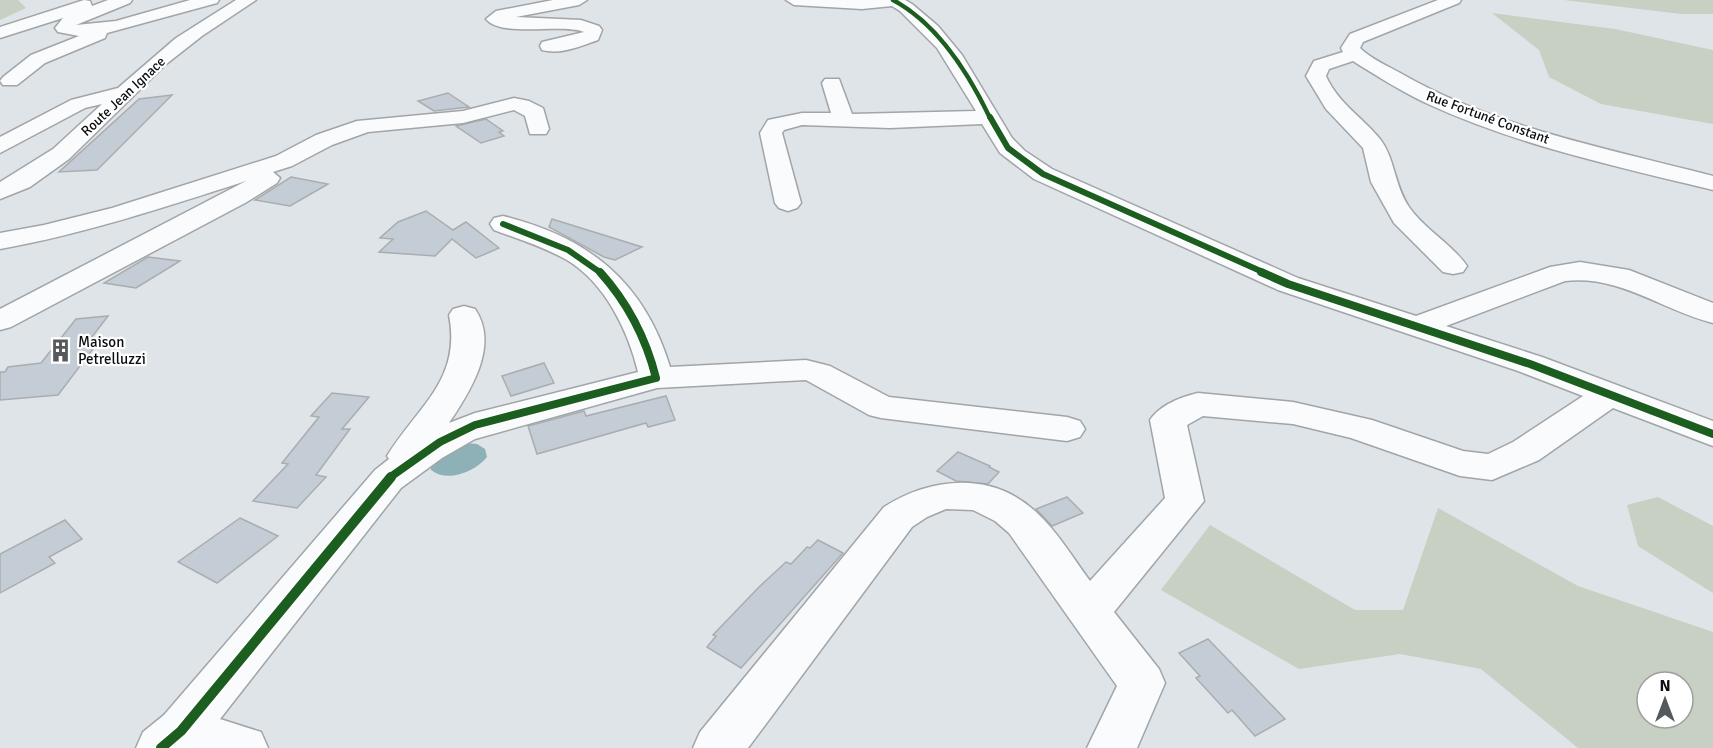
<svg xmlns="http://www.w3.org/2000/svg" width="1713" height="748" font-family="Signika,sans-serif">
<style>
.green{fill:#c7d0c3;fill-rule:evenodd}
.water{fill:#8eb1b7}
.building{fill:#c4cdd5;stroke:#aaadb0;stroke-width:1.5}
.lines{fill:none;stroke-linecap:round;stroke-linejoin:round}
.minor-casing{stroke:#a1a5a8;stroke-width:3}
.minor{fill:#fafbfc;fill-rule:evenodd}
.cycleway-far3-casing{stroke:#fff;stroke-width:7}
.cycleway-far2-casing{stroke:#fff;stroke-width:9}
.cycleway-far1-casing{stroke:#fff;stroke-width:11}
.cycleway-casing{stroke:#fff;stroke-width:14}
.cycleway-far3{stroke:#1b5e20;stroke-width:4.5}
.cycleway-far2{stroke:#1b5e20;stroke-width:6}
.cycleway-far1{stroke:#1b5e20;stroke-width:8}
.cycleway{stroke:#1b5e20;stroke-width:10}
.labels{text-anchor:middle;stroke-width:4.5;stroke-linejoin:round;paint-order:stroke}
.far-street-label{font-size:14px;fill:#0b0e10;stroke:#fff}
.poi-label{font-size:15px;fill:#0b0e10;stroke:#fff;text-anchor:start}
</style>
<rect width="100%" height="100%" fill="#dfe4e8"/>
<g class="green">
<polygon points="0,0 18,0 26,8 0,20"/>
<polygon points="1564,0 1713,0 1713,14 1681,14"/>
<polygon points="1492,13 1615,29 1713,50 1713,124 1601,104 1549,77 1539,50"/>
<polygon points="1658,497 1713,526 1713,593 1638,546 1627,505"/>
<path d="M 1438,508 L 1578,586 L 1713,632 L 1713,748 L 1578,748 L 1481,669 L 1400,654 L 1299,669 L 1161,590 L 1210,525 L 1355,610 L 1403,610 ZM 1647,682 L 1683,682 L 1683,718 L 1647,718 Z"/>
</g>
<path class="water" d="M 464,443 L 477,444 L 485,449 L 487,457 C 475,472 447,483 431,470 L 431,465 Z"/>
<g class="building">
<polygon points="448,93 469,107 434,111 418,101"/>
<polygon points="172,95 97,170 59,172 139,99"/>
<polygon points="486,119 503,131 499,132 504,136 481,143 456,126"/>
<polygon points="291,177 328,184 290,206 255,200"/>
<polygon points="426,211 453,230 466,222 499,248 476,258 452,239 435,256 379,252 393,239 380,238 398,222"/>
<polygon points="552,219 642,247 615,260 604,257 549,227"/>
<polygon points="148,257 180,261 136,288 104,283"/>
<polygon points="108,316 85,346 96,345 58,395 0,400 0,372 5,372 8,367 41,363 76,319"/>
<polygon points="544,363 554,383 511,396 502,376"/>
<polygon points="332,393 369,397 342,429 350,429 316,475 326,477 297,508 253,501 288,464 282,463 319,417 311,416"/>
<polygon points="666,396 675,420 648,427 646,423 537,454 528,426 584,411 586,416"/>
<polygon points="958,452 990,466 989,467 999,472 988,484 956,481 937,471"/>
<polygon points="1067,497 1083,513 1052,526 1036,509"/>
<polygon points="240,518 278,536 217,583 178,562"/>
<polygon points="65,520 82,539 49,557 55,563 0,593 0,554"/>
<polygon points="818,540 843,553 741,668 707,647 716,636 713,635 759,587 786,562 791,564 807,547 810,548"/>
<polygon points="1208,639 1285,719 1255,736 1232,710 1228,713 1196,678 1200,676 1179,653"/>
</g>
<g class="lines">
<defs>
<g id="minor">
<polygon points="84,0 90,1 92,6 108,0 132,0 130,3 76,25 116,21 190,0 219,0 217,3 107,33 105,38 45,63 17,85 3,85 0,81 3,77 31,55 79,36 58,32 55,28 63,18 0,38 0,27"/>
<polygon points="236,0 256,0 202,36 165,65 69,159 30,187 0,199 0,182 53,149 102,104 85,108 0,153 0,137 71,100 118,88 176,38"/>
<path d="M 553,0 L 587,0 L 579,5 L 516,17 L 581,20 L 599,26 L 602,30 L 598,40 C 581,46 561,55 542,50 L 540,46 L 542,42 L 584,32 C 561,23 501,38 486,19 L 496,11 Z"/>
<path d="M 786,0 L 905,0 L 912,4 L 938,26 L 962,55 L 1012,138 L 1025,151 L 1052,169 L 1298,278 L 1416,316 L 1550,267 L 1580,262 L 1629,270 L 1713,303 L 1713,323 C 1661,310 1621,275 1565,281 L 1446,326 L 1542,357 L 1713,421 L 1713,446 L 1613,408 L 1539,460 L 1492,480 L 1460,476 L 1351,438 L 1293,424 L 1203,416 L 1187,425 L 1204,501 L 1114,612 L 1159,669 L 1165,683 L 1137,748 L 1087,748 L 1117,686 L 1009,533 L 995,521 L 973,510 L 946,509 L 927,517 L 912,527 L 748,748 L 693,748 L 700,732 L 884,507 C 931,477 992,471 1036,512 C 1057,531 1073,558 1090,581 L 1165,498 L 1150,420 C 1160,405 1181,397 1198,393 L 1293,402 L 1372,420 L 1463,451 L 1488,454 L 1513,442 L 1583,396 L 1518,371 L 1278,290 L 1034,179 L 1000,153 L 982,124 L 890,128 L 802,125 L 784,130 L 782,133 L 801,203 L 797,208 L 788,211 L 779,208 L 775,203 L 760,133 L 768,120 L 802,113 L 831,113 L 822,83 L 825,79 L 839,79 L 852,114 L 976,111 L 937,48 L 900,11 L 892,6 L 862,9 L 794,5 Z"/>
<path d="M 1438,0 L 1461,0 L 1459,3 L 1363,42 L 1360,48 C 1371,59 1388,66 1402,74 C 1496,128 1609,149 1713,176 L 1713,190 C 1618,167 1517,145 1428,104 C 1402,92 1377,76 1353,61 L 1329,69 L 1326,76 C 1338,103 1362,117 1380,139 C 1395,158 1394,185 1409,207 C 1425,230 1452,244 1467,266 L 1463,272 L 1453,274 L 1443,272 L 1394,223 L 1371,182 L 1363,148 L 1326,109 L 1306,76 L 1314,61 L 1343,52 L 1341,48 L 1350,34 Z"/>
<path d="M 514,98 L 529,101 L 543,108 L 549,129 L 546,134 L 530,134 L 525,116 L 514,110 L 463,123 L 368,132 L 332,145 L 292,166 L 273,172 L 280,178 L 277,183 L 245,203 L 11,327 L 0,330 L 0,309 L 246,181 C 165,207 84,234 0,249 L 0,233 L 44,225 L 112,208 L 276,156 L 316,135 L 357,121 L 463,111 Z"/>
<path d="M 503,216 C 588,237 644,281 670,367 L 806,360 L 830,366 L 889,397 L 1067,417 L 1080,421 L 1085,429 L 1080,437 L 1067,441 L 881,418 L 869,415 L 806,380 L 657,388 L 475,439 L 442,458 L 401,488 L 220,719 L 261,732 L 268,748 L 136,748 L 143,732 L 164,715 L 375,470 L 389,459 L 387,456 C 417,407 462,380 449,315 L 453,309 L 464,306 L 475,309 C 500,345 470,392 449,423 L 475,413 L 638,372 C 628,330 605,283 567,260 C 544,247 518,239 494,230 L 490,224 L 494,218 Z"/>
</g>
</defs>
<use href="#minor" class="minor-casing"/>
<use href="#minor" class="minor"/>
<defs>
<path id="cycleway-far3" d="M 893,0 C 938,24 969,74 990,118"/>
<g id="cycleway-far2">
<polyline points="990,117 1008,148 1043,174 1265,273"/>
<polyline points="503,224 568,250 601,273"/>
</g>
<g id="cycleway-far1">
<polyline points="1261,272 1288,284 1530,364 1713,434"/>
<path d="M 389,478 L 440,442 L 475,425 L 656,378 C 646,338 627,302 600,272"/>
</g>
<polyline id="cycleway" points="161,748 181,731 391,477"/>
</defs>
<use href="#cycleway-far3" class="cycleway-far3-casing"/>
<use href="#cycleway-far2" class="cycleway-far2-casing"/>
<use href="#cycleway-far1" class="cycleway-far1-casing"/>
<use href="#cycleway" class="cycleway-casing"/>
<use href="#cycleway-far3" class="cycleway-far3"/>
<use href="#cycleway-far2" class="cycleway-far2"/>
<use href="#cycleway-far1" class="cycleway-far1"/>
<use href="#cycleway" class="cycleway"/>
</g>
<defs>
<symbol id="building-bare" viewBox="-9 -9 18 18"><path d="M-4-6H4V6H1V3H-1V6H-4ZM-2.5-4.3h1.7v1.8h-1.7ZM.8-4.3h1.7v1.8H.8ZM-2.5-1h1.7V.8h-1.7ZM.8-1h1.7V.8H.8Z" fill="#55595c" stroke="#fff" stroke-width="2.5" paint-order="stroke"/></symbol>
</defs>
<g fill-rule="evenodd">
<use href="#building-bare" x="44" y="334" width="33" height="33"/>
</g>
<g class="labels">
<g class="far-street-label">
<text transform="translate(123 96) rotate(-43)" y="5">Route Jean Ignace</text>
<text transform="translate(1488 117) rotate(20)" y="5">Rue Fortuné Constant</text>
</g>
<g class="poi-label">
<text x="78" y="347">Maison<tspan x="78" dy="17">Petrelluzzi</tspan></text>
</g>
</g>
<g transform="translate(1665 700)"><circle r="28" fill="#ffffff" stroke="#9d9f9f" stroke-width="1.5"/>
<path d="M0-4.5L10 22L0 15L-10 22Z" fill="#55595c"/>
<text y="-9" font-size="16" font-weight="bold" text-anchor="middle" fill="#0b0e10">N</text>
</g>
</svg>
